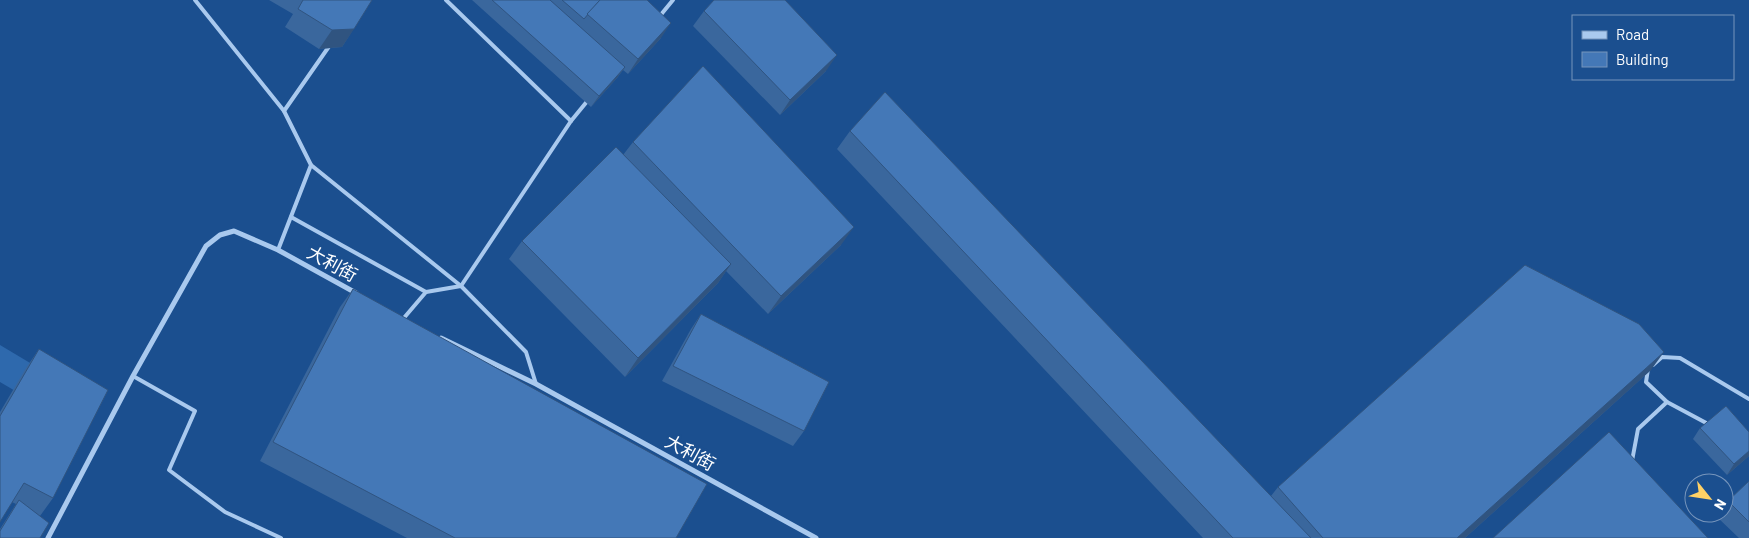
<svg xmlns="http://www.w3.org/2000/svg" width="1749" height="538" font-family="Barlow,'Noto Sans TC',sans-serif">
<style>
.green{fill:#2e69ad}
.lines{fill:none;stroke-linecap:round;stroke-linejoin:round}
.lane{stroke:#a9c9ee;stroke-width:4}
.street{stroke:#a9c9ee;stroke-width:5}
.wall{fill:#3a679d}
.shaded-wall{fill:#305480}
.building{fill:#4478b7;stroke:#305480}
.labels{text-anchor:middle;stroke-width:5;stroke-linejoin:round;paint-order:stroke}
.street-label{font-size:18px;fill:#fff;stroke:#1b4f8f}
</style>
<rect width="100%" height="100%" fill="#1b4f8f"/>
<polygon class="green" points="0,345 92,400 78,428 0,382"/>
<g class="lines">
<g class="lane">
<polyline points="195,0 284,111 311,165 278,250"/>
<polyline points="446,0 571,121"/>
<polyline points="659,17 673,0"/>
<polyline points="284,111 330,45"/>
<polyline points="311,165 461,286 526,352 536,384"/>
<polyline points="291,217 426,292"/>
<polyline points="403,319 426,292 461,286 571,121 589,99"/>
<polyline points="1653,365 1662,357 1680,358 1749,399"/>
<polyline points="1648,369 1646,382 1667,402 1710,425"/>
<polyline points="133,376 195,411 169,470 225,512 281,538"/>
<polyline points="1632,461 1638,429 1667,402"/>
</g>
<g class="street">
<polyline points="441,338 536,384 816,538"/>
<polyline points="48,538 133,376 206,246 220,235 234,231 278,250 356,293"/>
</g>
</g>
<g class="wall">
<polygon points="269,0 372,0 342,47 319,49 285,27 293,14"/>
<polygon points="472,0 647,0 661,38 628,74 623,70 617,78 591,107"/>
<polygon points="704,11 826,71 780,115 693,26"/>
<polygon points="850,131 1271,496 1278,487 1651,370 1465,538 1203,538 837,149"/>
<polygon points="633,142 841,245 768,314 726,271 718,283 625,377 509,259 522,241 623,155"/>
<polygon points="353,289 676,538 407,538 260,461 340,307"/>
<polygon points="701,314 804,431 793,446 662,381 691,329"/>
<polygon points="39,349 53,498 40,516 0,538 0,529 16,504 12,502 0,522 0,412 26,368"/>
<polygon points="1700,428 1749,432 1749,456 1727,475 1693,439"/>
<polygon points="1749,481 1749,538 1739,538 1717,517 1720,513 1724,513 1724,507 1728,501"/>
</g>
<g class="shaded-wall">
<polygon points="671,23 661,38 628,74 638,59"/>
<polygon points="354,29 342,47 319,49 332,30"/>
<polygon points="837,55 826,71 780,115 790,100"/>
<polygon points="625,67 617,78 591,107 599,96"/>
<polygon points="854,227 841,245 768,314 781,296"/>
<polygon points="731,264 718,283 625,377 638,358"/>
<polygon points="1664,352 1651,370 1465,538 1457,538"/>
<polygon points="1749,451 1749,456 1727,475 1734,464"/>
</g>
<g class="building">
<polygon points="303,0 372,0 354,29 332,30 298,9"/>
<polygon points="492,0 550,0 625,67 599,96"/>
<polygon points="562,0 600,0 584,19"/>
<polygon points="600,0 647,0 671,23 638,59 587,14"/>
<polygon points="714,0 785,0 837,55 790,100 704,11"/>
<polygon points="703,66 854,227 781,296 633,142"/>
<polygon points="885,92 1311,538 1233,538 850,131"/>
<polygon points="616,147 731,264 638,358 522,241"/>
<polygon points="1525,265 1639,324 1664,352 1457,538 1323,538 1278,487"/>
<polygon points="353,289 707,484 676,538 455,538 273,442"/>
<polygon points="701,314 829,382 804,431 673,366"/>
<polygon points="39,349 108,390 53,498 24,483 0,522 0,416"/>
<polygon points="1726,406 1749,432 1749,451 1734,464 1700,428"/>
<polygon points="1609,432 1708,538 1493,538"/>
<polygon points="1749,481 1749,522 1728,501"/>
<polygon points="19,500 49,523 40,538 0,538 0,531"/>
</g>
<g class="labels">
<g class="street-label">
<text transform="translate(332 264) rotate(29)" y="6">大利街</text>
<text transform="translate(690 453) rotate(29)" y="6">大利街</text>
</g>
</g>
<rect x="1572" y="15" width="162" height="65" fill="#1b4f8f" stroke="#7695bc"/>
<rect x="1582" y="31" width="25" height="8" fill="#a9c9ee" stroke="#7695bc"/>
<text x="1616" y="40" font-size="15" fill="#ffffff">Road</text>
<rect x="1582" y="52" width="25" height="15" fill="#4478b7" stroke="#7695bc"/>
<text x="1616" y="65" font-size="15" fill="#ffffff">Building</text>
<g transform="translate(1709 498) rotate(120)"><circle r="24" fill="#1b4f8f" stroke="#7695bc"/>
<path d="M0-4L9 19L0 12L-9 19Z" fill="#ffd166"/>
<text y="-8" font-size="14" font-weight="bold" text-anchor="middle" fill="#ffffff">N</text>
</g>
</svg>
